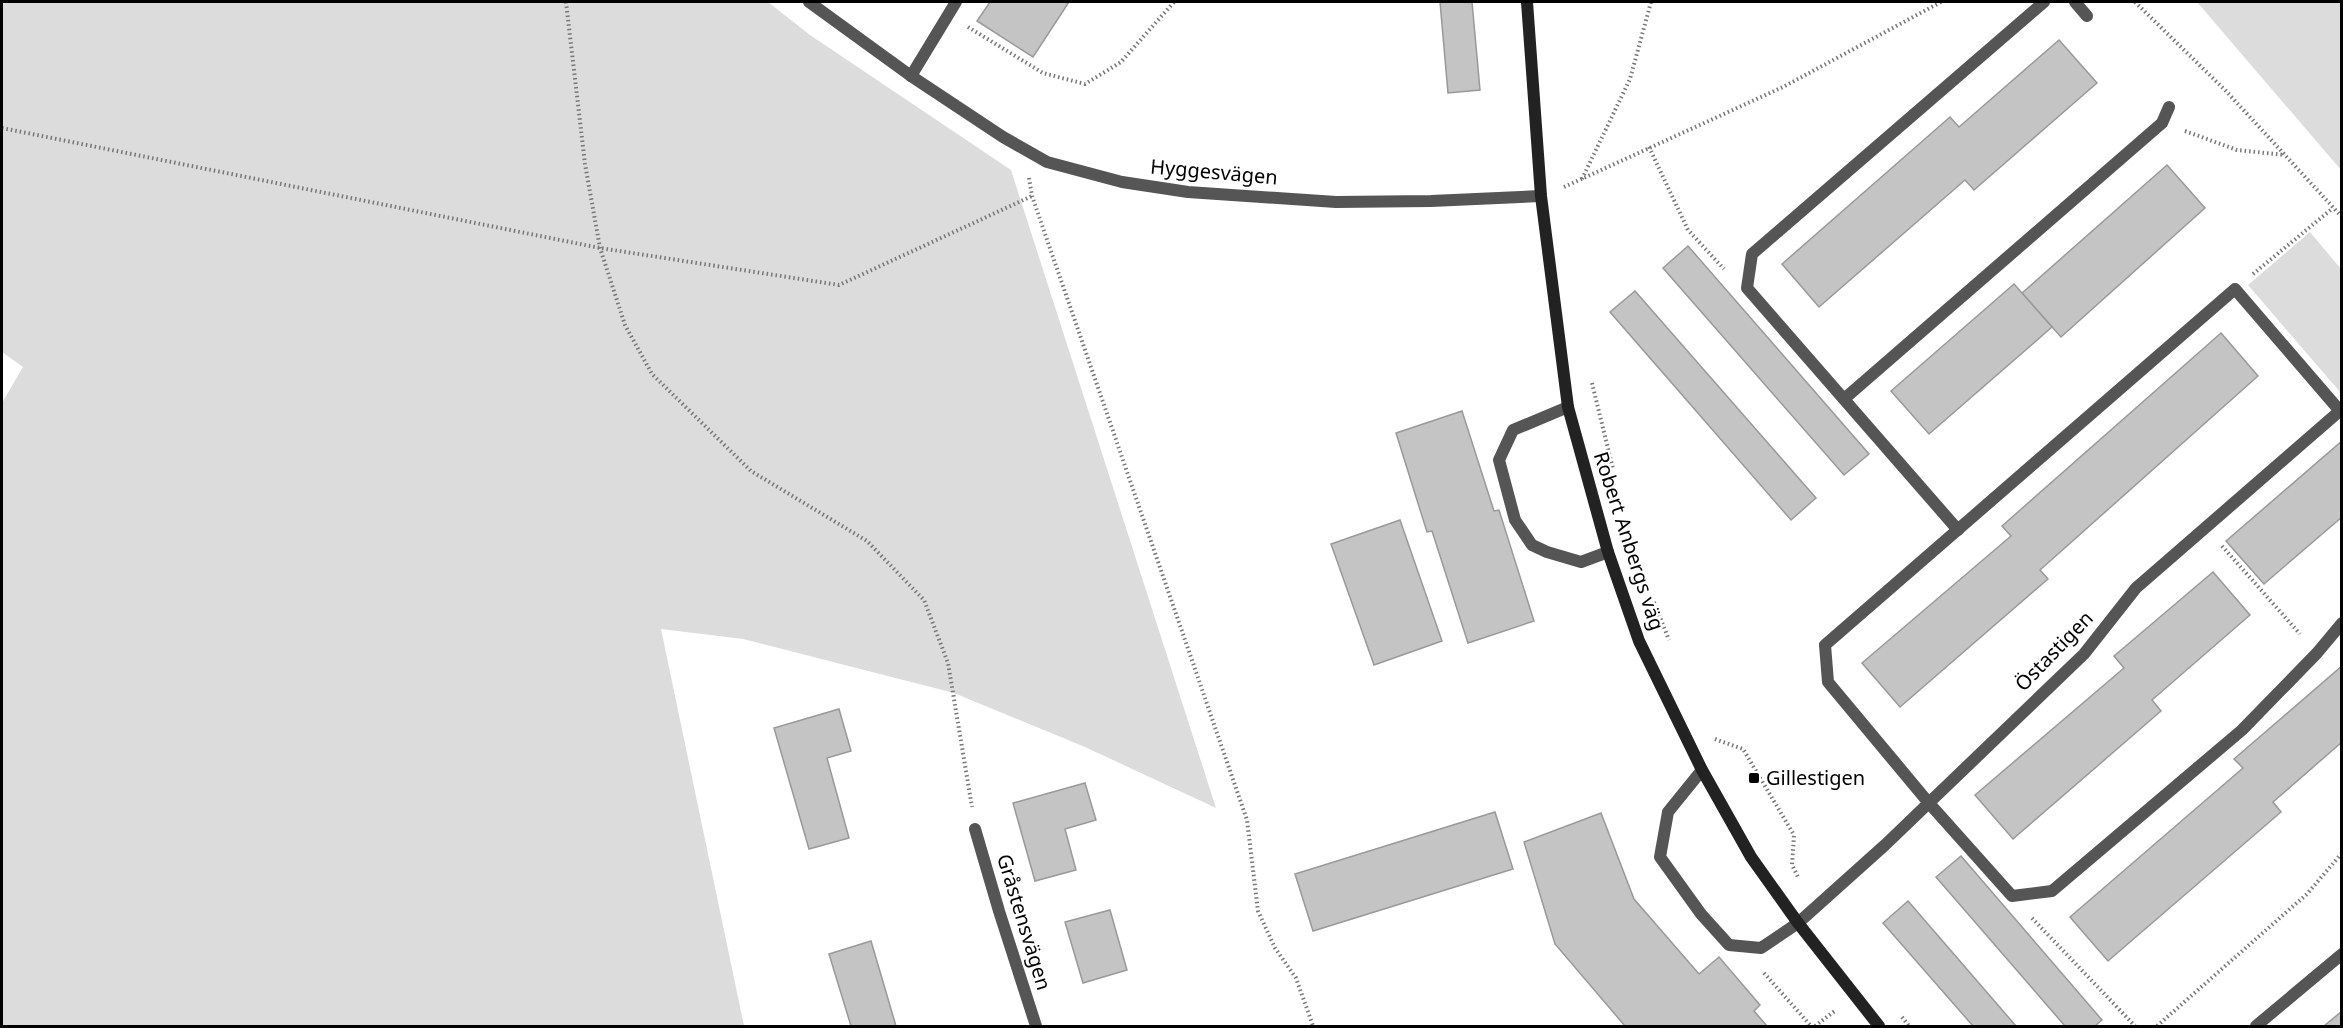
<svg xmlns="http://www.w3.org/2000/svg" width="2343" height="1028" font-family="'Noto Sans',sans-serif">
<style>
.green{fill:#dcdcdc}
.building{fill:#c4c4c4;stroke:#999;stroke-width:1.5}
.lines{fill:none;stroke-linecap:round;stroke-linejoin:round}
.path{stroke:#777;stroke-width:4;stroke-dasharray:1.5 3;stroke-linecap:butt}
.lane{stroke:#555;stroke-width:12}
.street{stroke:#555;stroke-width:12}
.secondary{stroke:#222;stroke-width:12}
.poi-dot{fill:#000;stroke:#fff;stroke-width:2}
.labels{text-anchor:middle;stroke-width:4.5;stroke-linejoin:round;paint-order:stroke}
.street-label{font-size:20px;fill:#000;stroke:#fff}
.poi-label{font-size:20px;fill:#000;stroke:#fff;text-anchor:start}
</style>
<rect width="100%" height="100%" fill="#fff"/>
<g class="green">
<polygon points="2,2 768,2 810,35 1011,170 1216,808 1085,747 954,693 743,639 661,629 744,1026 2,1026 2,403 23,367 2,352"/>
<polygon points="2197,2 2341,2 2341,170"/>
<polygon points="2310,232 2341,269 2342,391 2340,392 2248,285"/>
</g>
<g class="building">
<polygon points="990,2 1069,2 1033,57 977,21"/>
<polygon points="1440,2 1472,2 1480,90 1448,93"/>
<polygon points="2059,40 2097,83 1974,190 1965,180 1819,307 1782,264 1950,117 1959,127"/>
<polygon points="2167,165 2205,208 2061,337 2022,293"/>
<polygon points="1688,246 1869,454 1844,475 1663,268"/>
<polygon points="2014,284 2052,327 1929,434 1891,391"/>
<polygon points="1635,291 1816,498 1791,520 1610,312"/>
<polygon points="2221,333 2258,376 2040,570 2048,579 1900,707 1862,663 2011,536 2002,526"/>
<polygon points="1462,411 1494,511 1499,510 1534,621 1468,643 1432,531 1427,532 1396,433"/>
<polygon points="2342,441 2342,517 2264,584 2226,541"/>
<polygon points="1400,520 1442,641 1374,665 1331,544"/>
<polygon points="2213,572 2250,615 2152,700 2161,711 2013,839 1975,795 2124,668 2114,656"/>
<polygon points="2342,666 2342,742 2273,802 2281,812 2108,961 2070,917 2243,768 2234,759"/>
<polygon points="839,709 851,751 827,758 849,838 809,849 774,728"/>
<polygon points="1085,783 1096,820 1065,829 1076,870 1035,881 1013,803"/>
<polygon points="1495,812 1513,869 1313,931 1295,874"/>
<polygon points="1601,813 1634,899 1699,974 1719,957 1760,1005 1754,1011 1767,1026 1625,1026 1555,944 1524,842"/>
<polygon points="1961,856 2102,1020 2095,1026 2065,1026 1936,877"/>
<polygon points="1908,901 2016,1026 1973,1026 1883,923"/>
<polygon points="1110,910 1127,970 1083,983 1065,922"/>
<polygon points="871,941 896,1026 851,1026 829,954"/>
<polygon points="2342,1011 2342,1026 2324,1026"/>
</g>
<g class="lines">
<g class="path">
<polyline points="566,2 585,164 600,248 625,325 652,374 751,471 867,541 924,600 948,663 972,807"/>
<polyline points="2135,2 2226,91 2342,217"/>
<polyline points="968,27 1043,73 1085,84 1121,62 1174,2"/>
<polyline points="2,128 600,248 839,285 1032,196"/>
<polyline points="2185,131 2237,150 2285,155"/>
<polyline points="1649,147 1688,230 1724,269"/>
<polyline points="1029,178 1032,196 1247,820 1258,911 1275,948 1296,978 1313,1026"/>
<polyline points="1582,179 1630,79 1651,2"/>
<polyline points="1564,187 1783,87 1941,2"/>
<polyline points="2253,274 2333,208"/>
<polyline points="1592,383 1613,469"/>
<polyline points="2222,546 2300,634"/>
<polyline points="1654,602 1669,640"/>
<polyline points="1715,739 1743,749 1794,835 1792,865 1798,877"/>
<polyline points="2032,918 2135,1026"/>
<polyline points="1764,973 1811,1026"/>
<polyline points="1902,1017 1909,1026"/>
<polyline points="1815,1026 1836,1010"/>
<polyline points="2157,1026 2307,894 2342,853"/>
</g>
<g class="lane">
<polyline points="2075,2 2087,16"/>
<polyline points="1844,399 2162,123 2169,107"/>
<polyline points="1568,407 1513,430 1499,460 1515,520 1532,545 1547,552 1581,562 1608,552"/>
<polyline points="2340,411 2235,289 1825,645 1828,682 1928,802 2012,896 2052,891 2242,730 2317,653 2342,623"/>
<polyline points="1958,530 1747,288 1752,254 2044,2"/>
<polyline points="1702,770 1668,812 1660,857 1701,914 1729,945 1761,948 1798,923"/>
<polyline points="2256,1026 2342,954"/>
</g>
<g class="street">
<polyline points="809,2 911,76 1003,137 1047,162 1122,182 1188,192 1336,202 1431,201 1541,196"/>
<polyline points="911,76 956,2"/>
<polyline points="975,829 999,911 1036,1026"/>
<polyline points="1798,923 1885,845 2084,654 2136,588 2342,409"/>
</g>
<polyline class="secondary" points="1527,2 1541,196 1568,407 1608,552 1639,641 1702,770 1751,857 1798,923 1879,1026"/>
</g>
<rect class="poi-dot" x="1748" y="772" width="12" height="12" rx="3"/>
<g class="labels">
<g class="street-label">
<text transform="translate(1214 172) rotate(5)" y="7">Hyggesvägen</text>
<text transform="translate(1629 541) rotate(72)" y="7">Robert Anbergs väg</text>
<text transform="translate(2054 651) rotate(-46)" y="7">Östastigen</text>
<text transform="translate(1024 922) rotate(73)" y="7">Gråstensvägen</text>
</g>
<g class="poi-label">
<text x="1766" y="785">Gillestigen</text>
</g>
</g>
<rect width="2343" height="1028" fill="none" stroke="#000000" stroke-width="6"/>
</svg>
